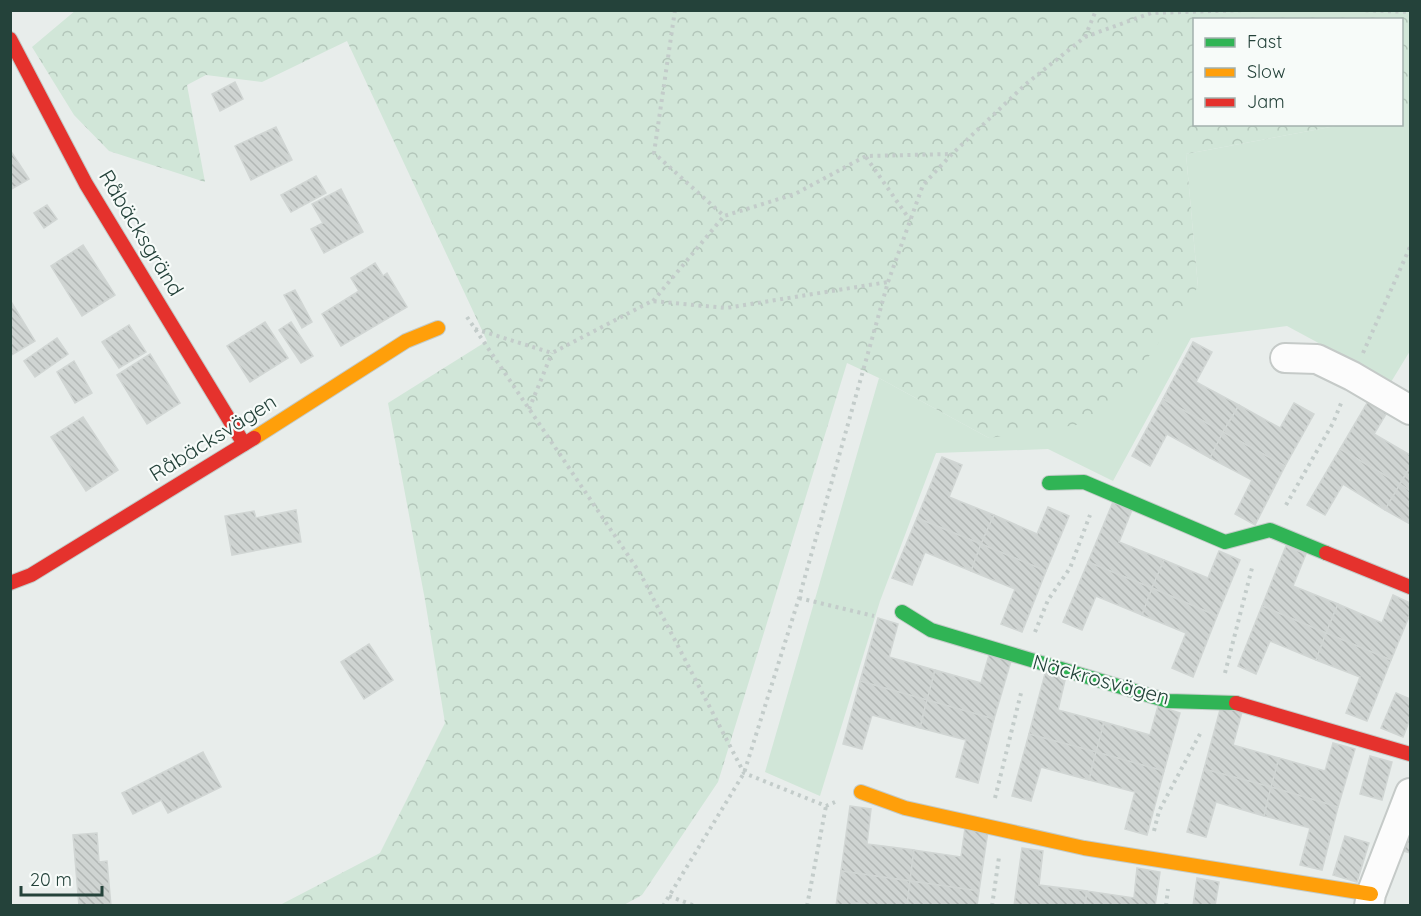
<svg xmlns="http://www.w3.org/2000/svg" width="1421" height="916" font-family="Quicksand,sans-serif">
<style>
.green{fill:#d1e6d8}
.forest{fill:url(#forest-crowns)}
.building{fill:url(#building-back-hatch);stroke:#d1d6d4;stroke-width:1.5}
.lines{fill:none;stroke-linecap:round;stroke-linejoin:round}
.street-casing{stroke:#c5cac8;stroke-width:32}
.fast-casing{stroke:#c3cbc8;stroke-width:16}
.slow-casing{stroke:#c3cbc8;stroke-width:16}
.jam-casing{stroke:#c3cbc8;stroke-width:16}
.path{stroke:#c3ccca;stroke-width:4;stroke-dasharray:3 4.5;stroke-linecap:butt}
.street{stroke:#fcfcfc;stroke-width:28}
.fast{stroke:#30b455;stroke-width:14}
.slow{stroke:#ff9f0a;stroke-width:14}
.jam{stroke:#e5322d;stroke-width:14}
.labels{text-anchor:middle;stroke-width:4.5;stroke-linejoin:round;paint-order:stroke}
.street-label{font-size:21px;fill:#24423a;stroke:#f7fbf9}
</style>
<defs>
<pattern id="forest-crowns" width="20" height="18" patternUnits="userSpaceOnUse" patternTransform="scale(1.5)"><rect width="20" height="18" fill="#d1e6d8"/><path d="M2 6a3 3 0 1 1 6 0M12 15a3 3 0 1 1 6 0" fill="none" stroke="#b3c6ba"/></pattern>
<pattern id="building-back-hatch" width="6" height="6" patternUnits="userSpaceOnUse" patternTransform="scale(1.5)"><rect width="6" height="6" fill="#cfd4d2"/><path d="M-1 5l2 2M0 0l6 6M5-1l2 2" fill="none" stroke="#b2b7b5"/></pattern>
</defs>
<rect width="100%" height="100%" fill="#e8edeb"/>
<polygon class="green" points="1402,113 1410,113 1410,351 1391,382 1287,326 1191,338 1113,481 1048,449 936,453 880,601 820,796 765,772 879,378 989,438 1198,287 1186,154 1341,125 1402,124"/>
<polygon class="forest" points="76,10 1410,10 1410,113 1402,113 1402,20 1194,20 1194,124 1341,125 1186,154 1198,287 1103,421 989,438 879,378 847,363 718,782 642,895 622,906 278,906 380,853 445,723 425,600 388,403 487,341 347,41 262,82 206,75 187,85 205,182 109,151 74,115 32,47"/>
<g class="building">
<polygon points="235,82 243,99 220,111 212,94"/>
<polygon points="276,127 292,160 251,180 235,146"/>
<polygon points="10,150 29,179 10,190"/>
<polygon points="316,176 326,193 291,212 281,195"/>
<polygon points="341,189 363,232 324,253 311,229 323,223 312,204"/>
<polygon points="47,205 57,219 44,228 34,213"/>
<polygon points="83,245 115,295 82,316 51,266"/>
<polygon points="375,263 383,276 387,273 407,307 341,346 322,314 359,291 351,278"/>
<polygon points="295,290 312,322 302,328 284,295"/>
<polygon points="10,300 35,341 10,356"/>
<polygon points="265,322 288,358 250,382 227,346"/>
<polygon points="291,322 313,356 301,363 279,330"/>
<polygon points="129,325 146,352 119,368 102,342"/>
<polygon points="57,338 68,354 35,377 24,361"/>
<polygon points="1193,342 1212,352 1196,382 1239,405 1223,432 1163,399"/>
<polygon points="150,354 180,403 147,424 117,375"/>
<polygon points="74,361 92,393 75,403 57,372"/>
<polygon points="1373,393 1392,404 1374,434 1410,455 1410,467 1400,484 1340,449"/>
<polygon points="1163,399 1223,432 1210,458 1167,434 1150,466 1132,456"/>
<polygon points="1294,403 1314,414 1285,466 1223,432 1239,405 1280,428"/>
<polygon points="83,417 118,470 86,491 51,437"/>
<polygon points="1223,432 1285,466 1255,525 1235,514 1252,480 1210,458"/>
<polygon points="1340,449 1400,484 1385,510 1343,484 1325,515 1307,505"/>
<polygon points="942,457 962,465 949,497 994,515 981,544 917,518"/>
<polygon points="1410,467 1410,491 1400,484"/>
<polygon points="1400,484 1410,491 1410,524 1385,510"/>
<polygon points="1113,502 1132,510 1119,542 1164,560 1152,588 1088,562"/>
<polygon points="1048,507 1069,516 1046,571 981,544 994,515 1037,534"/>
<polygon points="296,510 301,542 232,555 225,516 254,511 256,518"/>
<polygon points="917,518 981,544 971,571 925,552 912,585 892,578"/>
<polygon points="981,544 1046,571 1022,632 1001,624 1015,589 971,571"/>
<polygon points="1286,546 1306,554 1293,586 1338,604 1326,633 1262,606"/>
<polygon points="1219,551 1240,560 1217,616 1152,588 1164,560 1208,578"/>
<polygon points="1088,562 1152,588 1142,615 1096,596 1082,630 1063,622"/>
<polygon points="1152,588 1217,616 1193,677 1172,668 1186,633 1142,615"/>
<polygon points="1393,595 1410,603 1410,614 1391,660 1326,633 1338,604 1382,623"/>
<polygon points="1262,606 1326,633 1316,660 1270,641 1256,674 1238,666"/>
<polygon points="878,618 898,624 889,657 935,670 927,700 860,681"/>
<polygon points="1326,633 1391,660 1367,721 1346,713 1360,677 1316,660"/>
<polygon points="369,644 393,680 364,699 341,662"/>
<polygon points="989,655 1011,661 994,719 927,700 935,670 981,683"/>
<polygon points="1046,670 1066,676 1058,710 1104,722 1096,752 1029,734"/>
<polygon points="860,681 927,700 920,728 872,715 862,749 843,744"/>
<polygon points="1396,693 1410,699 1410,719 1403,737 1381,728"/>
<polygon points="927,700 994,719 978,783 956,777 966,740 920,728"/>
<polygon points="1158,706 1180,713 1164,771 1096,752 1104,722 1150,735"/>
<polygon points="1221,706 1242,712 1233,745 1279,758 1271,787 1204,769"/>
<polygon points="1029,734 1096,752 1089,780 1041,767 1031,801 1012,796"/>
<polygon points="1333,743 1355,749 1338,807 1271,787 1279,758 1325,771"/>
<polygon points="203,752 221,787 168,813 161,800 133,814 122,793"/>
<polygon points="1096,752 1164,771 1147,835 1125,829 1135,792 1089,780"/>
<polygon points="1370,756 1392,762 1382,800 1360,794"/>
<polygon points="1204,769 1271,787 1264,816 1216,802 1206,837 1187,832"/>
<polygon points="1271,787 1338,807 1322,870 1300,865 1310,828 1264,816"/>
<polygon points="850,806 871,809 867,844 914,850 910,881 841,871"/>
<polygon points="1410,814 1410,853 1400,850"/>
<polygon points="965,828 988,831 979,891 910,881 914,850 961,857"/>
<polygon points="97,833 99,862 107,861 111,906 79,906 73,835"/>
<polygon points="1345,836 1369,843 1357,882 1333,875"/>
<polygon points="1022,848 1043,851 1039,885 1087,891 1085,906 1014,906"/>
<polygon points="1137,868 1160,872 1155,906 1085,906 1087,891 1134,898"/>
<polygon points="841,871 910,881 907,906 876,906 857,903 857,906 836,906"/>
<polygon points="1197,878 1219,882 1215,906 1193,906"/>
<polygon points="910,881 979,891 977,906 907,906"/>
</g>
<g class="lines">
<defs>
<g id="street">
<polyline points="1285,358 1317,359 1352,376 1410,410"/>
<polyline points="1369,906 1371,894 1410,793"/>
</g>
<g id="fast">
<polyline points="1049,483 1084,482 1225,542 1270,530 1326,553"/>
<polyline points="902,612 931,630 1168,701 1236,703"/>
</g>
<g id="slow">
<polyline points="254,438 406,341 438,328"/>
<polyline points="861,792 905,808 1084,848 1371,894"/>
</g>
<g id="jam">
<polyline points="10,39 86,184 244,444"/>
<polyline points="1326,553 1410,587"/>
<polyline points="10,583 31,575 254,438"/>
<polyline points="1236,703 1410,754"/>
</g>
</defs>
<use href="#street" class="street-casing"/>
<use href="#fast" class="fast-casing"/>
<use href="#slow" class="slow-casing"/>
<use href="#jam" class="jam-casing"/>
<g class="path">
<polyline points="675,10 654,153 724,216 795,194 866,156 952,154"/>
<polyline points="1358,10 1410,12"/>
<polyline points="1085,37 1096,10"/>
<polyline points="866,157 910,220"/>
<polyline points="653,301 724,216"/>
<polyline points="467,317 640,573 744,773 826,806 835,802"/>
<polyline points="475,329 552,353 652,301 726,308 888,282"/>
<polyline points="1363,353 1410,247"/>
<polyline points="529,409 552,353"/>
<polyline points="1286,505 1333,423 1342,401"/>
<polyline points="799,598 874,616"/>
<polyline points="1035,632 1048,600 1070,568 1090,515"/>
<polyline points="1225,673 1253,564"/>
<polyline points="995,798 1022,689"/>
<polyline points="1154,831 1159,811 1201,732"/>
<polyline points="669,896 695,906"/>
<polyline points="663,906 744,773 799,598 888,282 923,185 952,154 1026,84 1085,37 1151,13 1246,10"/>
<polyline points="807,906 826,806"/>
<polyline points="992,906 999,857"/>
<polyline points="1166,906 1168,889"/>
</g>
<use href="#street" class="street"/>
<use href="#fast" class="fast"/>
<use href="#slow" class="slow"/>
<use href="#jam" class="jam"/>
</g>
<g class="labels">
<g class="street-label">
<text transform="translate(141 233) rotate(59)" y="7">Råbäcksgränd</text>
<text transform="translate(213 438) rotate(-32)" y="7">Råbäcksvägen</text>
<text transform="translate(1101 680) rotate(15)" y="7">Näckrosvägen</text>
</g>
</g>
<rect width="1421" height="916" fill="none" stroke="#24423a" stroke-width="24"/>
<rect x="1193" y="18" width="210" height="108" fill="#f7fbf9" stroke="#a3b1ad" stroke-width="1.5"/>
<rect x="1205" y="38" width="30" height="9" fill="#30b455" stroke="#a3b1ad" stroke-width="1.5"/>
<text x="1247" y="48" font-size="18" fill="#24423a">Fast</text>
<rect x="1205" y="68" width="30" height="9" fill="#ff9f0a" stroke="#a3b1ad" stroke-width="1.5"/>
<text x="1247" y="78" font-size="18" fill="#24423a">Slow</text>
<rect x="1205" y="98" width="30" height="9" fill="#e5322d" stroke="#a3b1ad" stroke-width="1.5"/>
<text x="1247" y="108" font-size="18" fill="#24423a">Jam</text>
<path d="M21 886v9h81v-9" fill="none" stroke="#24423a" stroke-width="3"/>
<text x="30" y="886" font-size="18" fill="#24423a" stroke="#f7fbf9" stroke-width="4.5" paint-order="stroke">20 m</text>
</svg>
